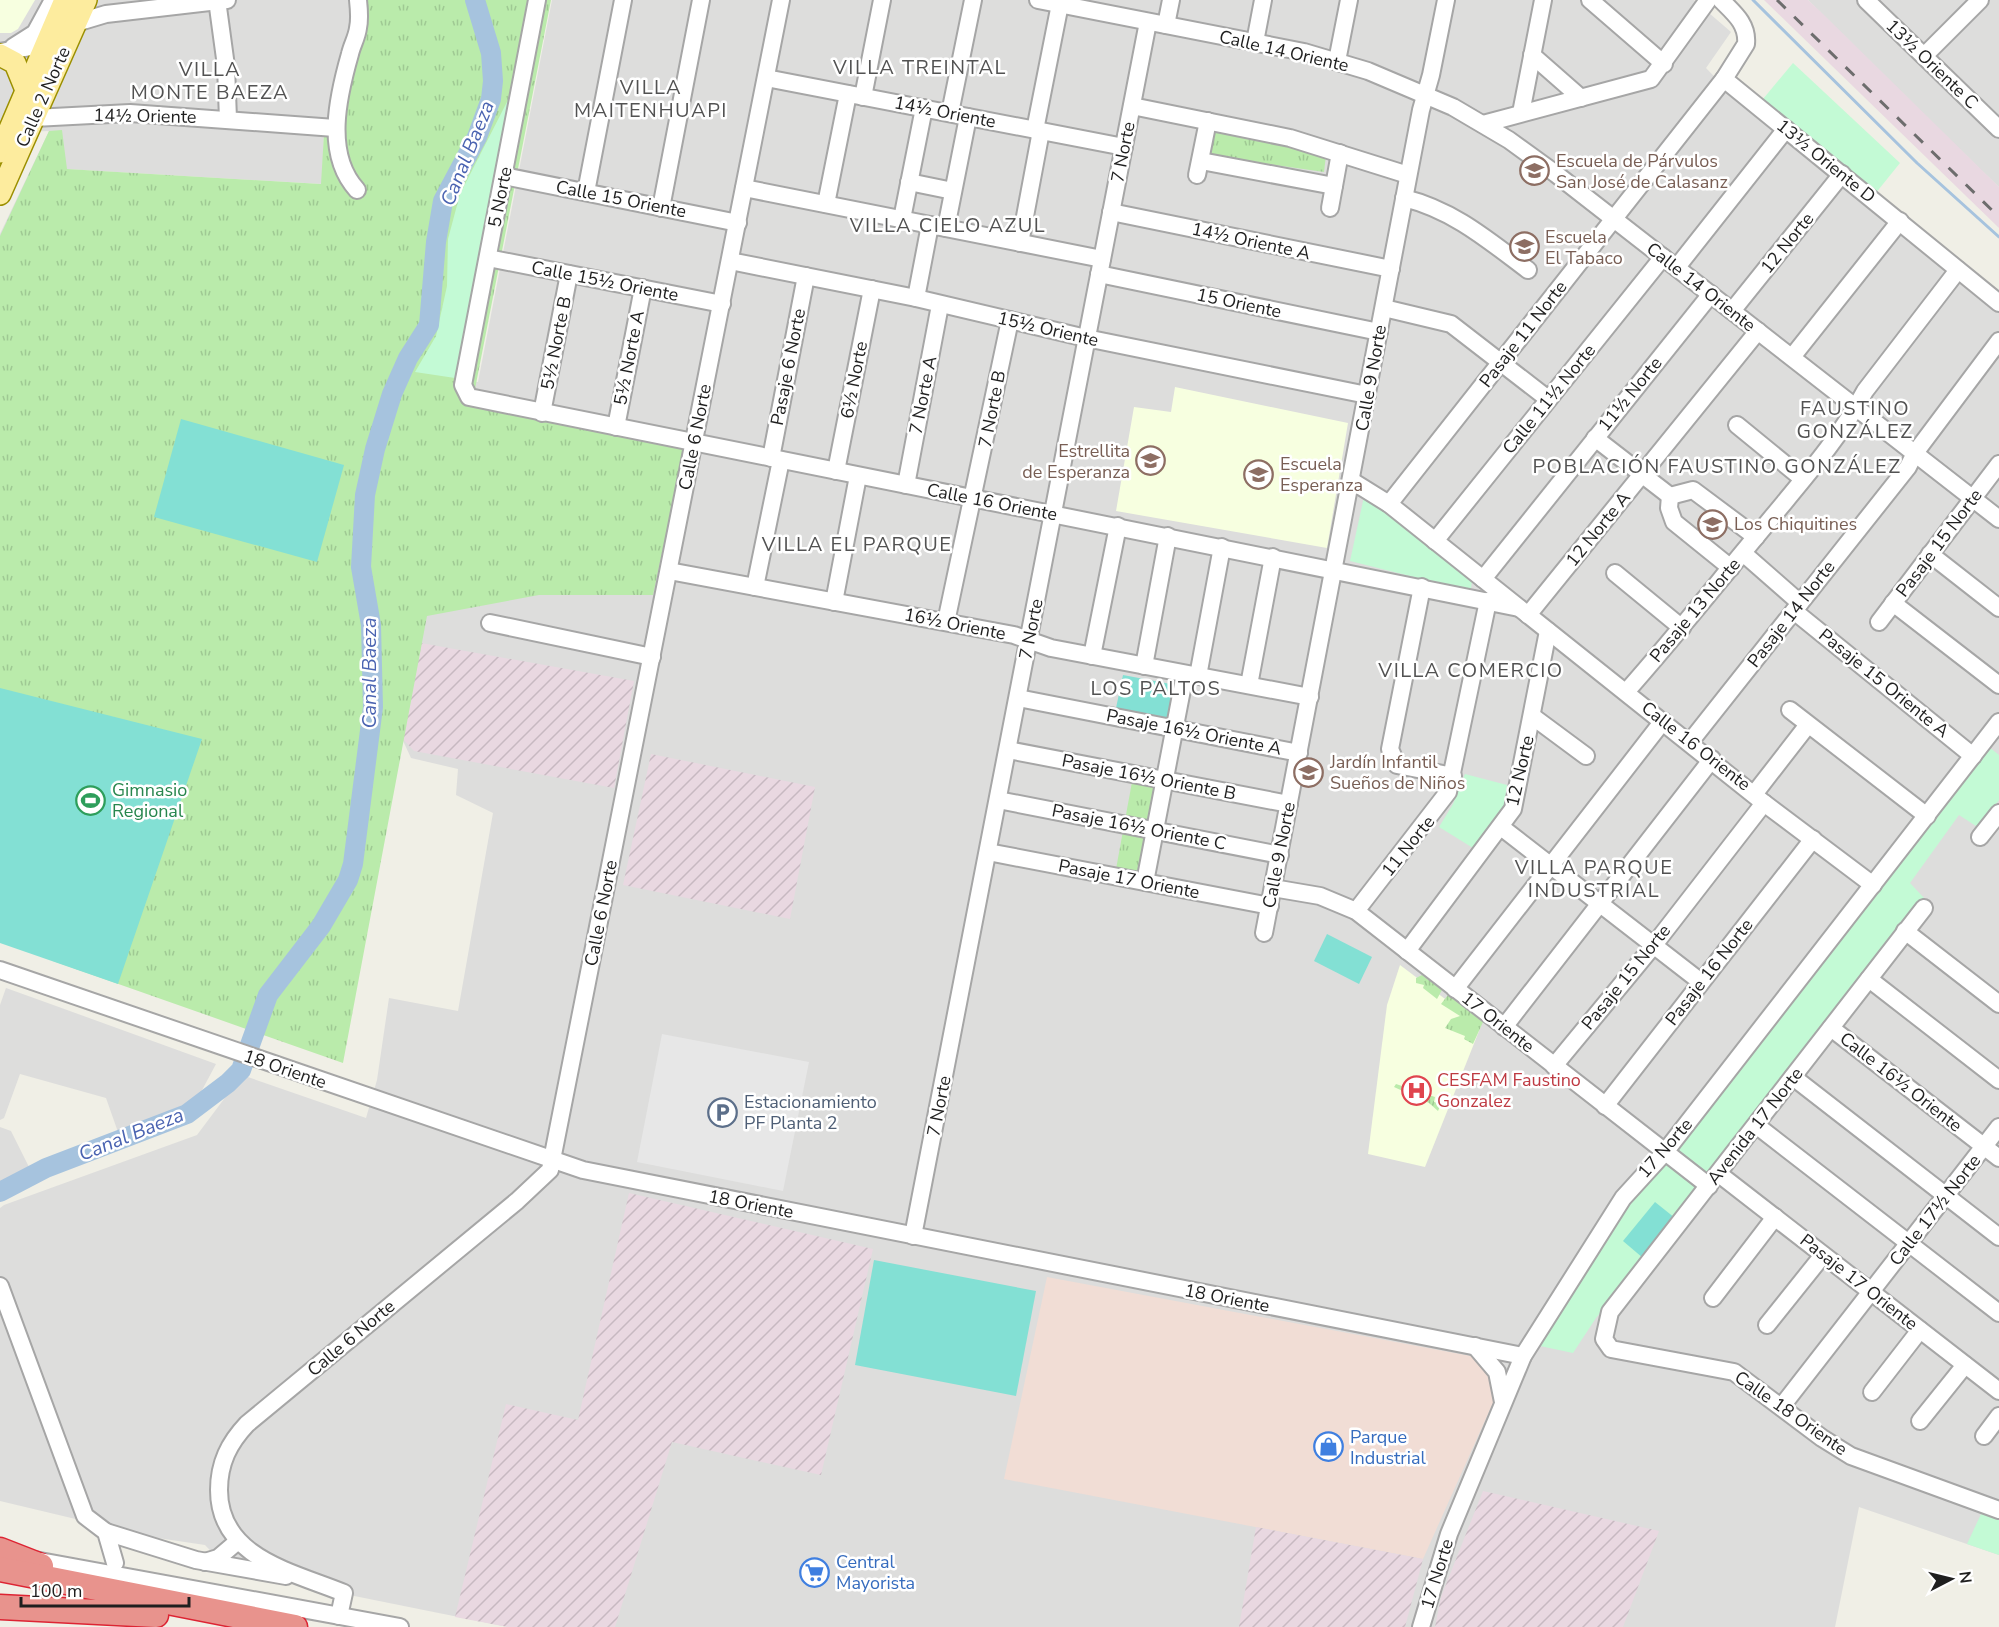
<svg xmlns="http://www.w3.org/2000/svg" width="1999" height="1627" font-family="'Nunito Sans',sans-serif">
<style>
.residential{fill:#dddddc}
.commercial{fill:#f1ddd5}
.industrial{fill:url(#industrial-furrows)}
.education{fill:#f7ffe0}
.railway{fill:#e9d8e1}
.grass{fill:url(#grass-tufts)}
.park{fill:#c3fad5}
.pitch{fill:#83e0d4}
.parking{fill:#e7e7e7}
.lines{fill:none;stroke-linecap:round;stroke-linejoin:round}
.stream{stroke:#a6c3de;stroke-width:3}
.river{stroke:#a6c3de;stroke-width:20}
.minor-casing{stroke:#a6a6a6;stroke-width:20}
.major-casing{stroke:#9b8f00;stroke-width:24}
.highway-casing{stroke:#dd2433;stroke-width:27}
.minor{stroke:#fff;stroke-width:16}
.major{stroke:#fdec9e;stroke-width:21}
.highway{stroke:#e8938d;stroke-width:24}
.rail{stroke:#6d6d6d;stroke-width:3;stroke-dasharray:12 12;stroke-linecap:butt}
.labels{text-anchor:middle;stroke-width:5;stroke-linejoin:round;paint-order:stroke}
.street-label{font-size:18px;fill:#1f1f1f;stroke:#fff}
.education-label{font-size:18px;fill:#785e54;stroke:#fff;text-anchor:start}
.leisure-label{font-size:18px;fill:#27864d;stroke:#fff;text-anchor:start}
.health-label{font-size:18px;fill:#be3a42;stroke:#fff;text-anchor:start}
.service-label{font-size:18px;fill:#4e5e75;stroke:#fff;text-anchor:start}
.shop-label{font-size:18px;fill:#366cbe;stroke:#fff;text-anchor:start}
.neighbourhood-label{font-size:20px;letter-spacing:1.5px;fill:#525252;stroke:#fff}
.water-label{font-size:20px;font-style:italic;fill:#4a63b1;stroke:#fff}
</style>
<defs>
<pattern id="industrial-furrows" width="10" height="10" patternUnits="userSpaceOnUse" patternTransform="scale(1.5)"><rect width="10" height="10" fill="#e9d8e1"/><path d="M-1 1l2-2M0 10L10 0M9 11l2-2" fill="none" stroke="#c7b9c1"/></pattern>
<pattern id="grass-tufts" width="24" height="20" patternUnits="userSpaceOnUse" patternTransform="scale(1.5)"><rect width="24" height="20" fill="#baebab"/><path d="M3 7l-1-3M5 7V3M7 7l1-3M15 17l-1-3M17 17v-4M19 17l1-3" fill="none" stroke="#9fc993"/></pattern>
</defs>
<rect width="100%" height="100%" fill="#f0efe6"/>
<g class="residential">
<polygon points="0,0 353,0 353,19 324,133 322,184 66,169 0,322 0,234 49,131 0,133"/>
<polygon points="552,0 1694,0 1731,32 1706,68 1744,107 1999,312 1999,1555 1859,1507 1835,1627 508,1627 230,1571 205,1545 151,1537 0,1501 0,1208 4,1205 197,1135 242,1075 366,1118 377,1080 389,998 458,1011 493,813 456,795 458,769 411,758 399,732 415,372 478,382"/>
<polygon points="1808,0 1999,0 1999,187 1905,97"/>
<polygon points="6,988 45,1002 216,1064 201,1092 184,1105 118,1132 106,1098 20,1074 4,1118 0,1120 0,1005"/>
<polygon points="0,1127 11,1131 29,1167 0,1185"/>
</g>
<polygon class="commercial" points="1047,1277 1476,1357 1493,1374 1496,1396 1423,1559 1004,1479"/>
<g class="industrial">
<polygon points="421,643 634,681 614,788 414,751 402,738"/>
<polygon points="651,754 815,787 790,919 623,885"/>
<polygon points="629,1193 873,1249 821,1475 672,1442 615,1627 508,1627 455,1617 506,1404 578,1420"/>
<polygon points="1483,1491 1659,1531 1623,1627 1435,1627 1441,1597"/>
<polygon points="1256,1527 1423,1559 1405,1627 1239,1627"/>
</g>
<g class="education">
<polygon points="0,0 35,0 18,29 11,33 0,33"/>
<polygon points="1175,387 1348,423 1327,548 1116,511 1134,407 1171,412"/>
<polygon points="1400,965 1481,1026 1425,1167 1368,1154 1387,1005"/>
</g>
<polygon class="railway" points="1764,0 1808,0 1823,14 1999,187 1999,228"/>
<g class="grass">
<polygon points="356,0 551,0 475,389 481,394 688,431 653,595 539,595 427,616 343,1063 53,961 0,693 0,236 49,131 62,130 67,169 321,184 324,133"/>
<polygon points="1212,129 1326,155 1324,172 1206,155"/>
<polygon points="1156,778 1140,872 1116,869 1132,782"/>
<polygon points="1422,975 1442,990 1437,999 1423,988 1424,985 1416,983 1416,978"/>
<polygon points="1448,995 1483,1022 1473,1044 1464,1039 1465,1036 1445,1028 1451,1019 1460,1016 1441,1004"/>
<polygon points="1396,1084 1435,1097 1434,1102 1441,1104 1438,1111 1429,1103 1394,1087"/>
</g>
<g class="park">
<polygon points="1793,63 1900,163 1875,194 1763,99"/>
<polygon points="509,98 455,378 415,372 436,336 447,286 448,239 460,194"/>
<polygon points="1365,492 1472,580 1471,589 1466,590 1350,561"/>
<polygon points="1989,747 1999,755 1999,800 1979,828 1959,815 1910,883 1925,899 1596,1318 1573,1353 1540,1346 1633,1196"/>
<polygon points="1465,774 1507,785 1504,805 1473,848 1439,827 1453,804"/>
<polygon points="1981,1514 1999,1518 1999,1555 1967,1544"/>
</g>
<g class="pitch">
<polygon points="181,419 344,465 317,562 154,517"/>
<polygon points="1123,675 1176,685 1170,719 1116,708"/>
<polygon points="0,688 202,739 118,984 0,943"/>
<polygon points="1327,934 1372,957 1359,984 1314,961"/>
<polygon points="1655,1202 1675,1218 1643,1258 1623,1241"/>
<polygon points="874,1260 1036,1291 1016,1396 855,1365"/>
</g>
<polygon class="parking" points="662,1034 809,1062 783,1191 637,1162"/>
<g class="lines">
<polyline class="stream" points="1753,0 1917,163 1999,237"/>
<polyline class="river" points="0,1192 46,1168 187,1114 228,1083 241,1070 268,995 321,926 348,880 353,864 373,707 371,625 361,567 365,495 375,449 392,394 408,358 429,325 436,242 443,201 477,137 491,99 493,81 491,53 475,0"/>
<defs>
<g id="minor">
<polyline points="217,0 226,66 228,119"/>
<polyline points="537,0 463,385 469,397 1519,608"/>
<polyline points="1038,0 1304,52 1368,71 1453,107 1509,140 1556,174 1999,519"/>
<polyline points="1590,0 1664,64"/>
<path d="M 1721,0 C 1734,13 1748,24 1746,44 L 1724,79 L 1999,303"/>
<polyline points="1866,0 1999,129"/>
<polyline points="1166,25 1171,0"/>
<polyline points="1255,42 1263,0"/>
<polyline points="13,47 35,33 53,0"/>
<polyline points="0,52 36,46 76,23 106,14 227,0"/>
<polyline points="1532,55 1581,98"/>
<polyline points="1924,56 1980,0"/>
<polyline points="1337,61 1349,0"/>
<polyline points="766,78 1124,147"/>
<polyline points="863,97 882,0"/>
<polyline points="1132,106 1290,138 1408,175"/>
<polyline points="950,113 973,0"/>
<polyline points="1521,113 1543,0"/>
<polyline points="34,118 130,113 335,128"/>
<polyline points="1483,124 1651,79 1708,0"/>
<polyline points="1035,130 1060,4"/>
<polyline points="1201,161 1334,186"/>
<polyline points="1197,175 1208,121"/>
<polyline points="504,176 738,223"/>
<polyline points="909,182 953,191"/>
<polyline points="744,188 1102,259"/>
<path d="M 357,190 C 324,154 338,96 350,54 C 352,45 357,37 358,28 C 360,19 359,9 358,0"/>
<polyline points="586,192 623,0"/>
<path d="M 1404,198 C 1453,210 1488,240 1528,270"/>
<polyline points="826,204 848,94"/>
<polyline points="661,208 701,0"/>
<polyline points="1330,208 1340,153"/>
<polyline points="1111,212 1391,269"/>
<polyline points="902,219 924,108"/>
<polyline points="946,228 968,117"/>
<polyline points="1020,243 1041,131"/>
<polyline points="488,258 722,304"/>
<polyline points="730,261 916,298 1086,338 1367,395"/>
<polyline points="1677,267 1786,129"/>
<polyline points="1099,274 1379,332"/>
<polyline points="916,298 930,225"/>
<polyline points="1384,308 1451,324 1548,399"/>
<polyline points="1732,311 1842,174"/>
<polyline points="1792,357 1900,221"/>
<polyline points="542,413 569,274"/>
<polyline points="1737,425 1803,479"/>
<polyline points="616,427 643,288"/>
<polyline points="1595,438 1670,496"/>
<polyline points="771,458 806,276"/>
<polyline points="836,471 872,289"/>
<polyline points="1352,481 1389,504 1764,803 1873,885"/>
<polyline points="906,485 940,305"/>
<polyline points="1670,496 1693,490 1756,537"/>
<polyline points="1670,496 1669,508 1674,522 1731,568"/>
<polyline points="1389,504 1724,79"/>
<polyline points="1435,541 1663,257"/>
<polyline points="1743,553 1800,603"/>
<polyline points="1930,554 1999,608"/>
<polyline points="669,571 1014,635 1051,648 1310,697"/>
<polyline points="1615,573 1682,628"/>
<polyline points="1483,579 1711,294"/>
<polyline points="755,587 781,460"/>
<polyline points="1422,587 1390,749 1397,765 1453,776"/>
<polyline points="834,602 858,476"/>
<polyline points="1893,603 1999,685"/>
<polyline points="1794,611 1973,756"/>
<polyline points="1528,615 1758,331"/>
<polyline points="946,622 1010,320"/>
<polyline points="1879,622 1999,464"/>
<polyline points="490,623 652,657"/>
<polyline points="1092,656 1118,526"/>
<polyline points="1144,666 1168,536"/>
<polyline points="1198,676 1222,547"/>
<polyline points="1249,685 1273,557"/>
<path d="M 1626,692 C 1674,638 1718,582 1764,527 C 1799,484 1839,440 1865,391 L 1958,270"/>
<polyline points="1018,698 1299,753"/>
<polyline points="1790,710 1927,816"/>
<polyline points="1532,716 1586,756"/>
<polyline points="1690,742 1908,467 1915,453 1999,341"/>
<polyline points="1008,750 1289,804"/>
<polyline points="1755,793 1807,726"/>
<polyline points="998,800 1280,855"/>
<polyline points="1501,827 1701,982"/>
<polyline points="1980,837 1999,813"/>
<polyline points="988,852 1270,906"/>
<polyline points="1145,882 1185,674"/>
<polyline points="1273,888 1320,896 1356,911 1709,1186"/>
<polyline points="1924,908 1610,1312 1604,1339 1611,1349 1734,1372 1822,1438 1851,1456 1999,1510"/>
<polyline points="1356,911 1448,792 1488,601"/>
<polyline points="1905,931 1999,1004"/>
<polyline points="1264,933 1421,110 1431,75 1446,0"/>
<polyline points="1407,951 1513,809 1548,631"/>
<polyline points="0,970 583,1170 1523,1356"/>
<polyline points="1869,979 1999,1080"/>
<polyline points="1455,989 1663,721"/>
<polyline points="1504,1027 1712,759"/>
<polyline points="1831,1028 1999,1158"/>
<polyline points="1554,1066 1654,945 1764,803"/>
<polyline points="1793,1077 1999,1237"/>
<polyline points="1605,1106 1813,839"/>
<polyline points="1756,1125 1999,1313"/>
<polyline points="1719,1174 1999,1391"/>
<polyline points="913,1236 1148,22"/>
<polyline points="0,1286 85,1516 106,1532 115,1563"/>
<polyline points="1713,1298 1775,1217"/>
<polyline points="1767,1325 1823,1255"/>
<polyline points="1475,1346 1497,1372 1503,1402"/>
<polyline points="1872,1392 1920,1330"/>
<polyline points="1782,1406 1999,1127"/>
<polyline points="1920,1421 1965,1365"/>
<polyline points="1984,1436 1999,1416"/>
<polyline points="106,1532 196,1560 286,1576"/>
<polyline points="29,1559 400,1627"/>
<polyline points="205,1562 218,1558 238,1541"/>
<path d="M 339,1616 L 344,1593 C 293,1572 219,1558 219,1490 C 219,1463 229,1443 247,1424 L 517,1201 L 550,1170 L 781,0"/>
<polyline points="1421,1627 1449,1534 1523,1356 1623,1198 1665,1152 1999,722"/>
</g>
<g id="major">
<polyline points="0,55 15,63 26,90"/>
<polyline points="0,152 65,0"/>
<polyline points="0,194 86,0"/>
</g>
<g id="highway">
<polyline points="0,1550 41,1566"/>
<polyline points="0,1569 295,1627"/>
<polyline points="0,1607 156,1615"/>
</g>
</defs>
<use href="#minor" class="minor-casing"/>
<use href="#major" class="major-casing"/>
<use href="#highway" class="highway-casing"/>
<use href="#minor" class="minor"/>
<use href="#major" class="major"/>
<use href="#highway" class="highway"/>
<polyline class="rail" points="1777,0 1999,217"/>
</g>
<defs>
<symbol id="school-ring" viewBox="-11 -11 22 22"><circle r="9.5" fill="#fff" stroke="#8d6e63" stroke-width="1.5"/><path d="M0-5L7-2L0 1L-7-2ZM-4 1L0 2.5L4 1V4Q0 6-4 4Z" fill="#8d6e63"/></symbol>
<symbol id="stadium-ring" viewBox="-11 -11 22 22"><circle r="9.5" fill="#fff" stroke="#2e9e5b" stroke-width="1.5"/><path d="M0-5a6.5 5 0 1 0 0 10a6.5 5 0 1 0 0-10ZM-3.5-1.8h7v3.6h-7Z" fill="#2e9e5b"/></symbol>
<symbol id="hospital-ring" viewBox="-11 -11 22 22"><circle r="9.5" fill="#fff" stroke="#e0444e" stroke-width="1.5"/><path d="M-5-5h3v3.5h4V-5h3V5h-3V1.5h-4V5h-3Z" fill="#e0444e"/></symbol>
<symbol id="parking-ring" viewBox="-11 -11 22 22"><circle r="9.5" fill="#fff" stroke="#5c6f8a" stroke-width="1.5"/><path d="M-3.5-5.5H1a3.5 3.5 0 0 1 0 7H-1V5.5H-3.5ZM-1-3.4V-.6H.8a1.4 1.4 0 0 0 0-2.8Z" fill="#5c6f8a"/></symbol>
<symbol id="shop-ring" viewBox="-11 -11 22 22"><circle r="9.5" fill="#fff" stroke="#3f7fe0" stroke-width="1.5"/><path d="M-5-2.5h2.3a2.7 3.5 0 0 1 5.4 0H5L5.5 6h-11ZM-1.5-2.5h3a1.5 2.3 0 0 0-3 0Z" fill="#3f7fe0"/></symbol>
<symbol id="supermarket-ring" viewBox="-11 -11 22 22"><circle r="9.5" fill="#fff" stroke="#3f7fe0" stroke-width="1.5"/><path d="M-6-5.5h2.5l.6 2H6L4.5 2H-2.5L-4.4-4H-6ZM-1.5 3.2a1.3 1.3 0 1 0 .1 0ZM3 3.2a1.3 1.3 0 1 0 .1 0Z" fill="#3f7fe0"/></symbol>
</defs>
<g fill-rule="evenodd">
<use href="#school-ring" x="1518" y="154" width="33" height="33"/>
<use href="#school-ring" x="1508" y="230" width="33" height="33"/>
<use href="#school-ring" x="1134" y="444" width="33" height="33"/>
<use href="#school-ring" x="1242" y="458" width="33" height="33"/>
<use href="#school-ring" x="1696" y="508" width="33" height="33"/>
<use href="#school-ring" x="1292" y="756" width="33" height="33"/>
<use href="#stadium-ring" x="74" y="784" width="33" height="33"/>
<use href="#hospital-ring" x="1400" y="1074" width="33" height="33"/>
<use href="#parking-ring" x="706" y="1096" width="33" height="33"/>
<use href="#shop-ring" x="1312" y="1430" width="33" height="33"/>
<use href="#supermarket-ring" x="798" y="1556" width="33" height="33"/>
</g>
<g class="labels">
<g class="street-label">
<text transform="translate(1284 51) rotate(13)" y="6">Calle 14 Oriente</text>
<text transform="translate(1932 64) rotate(44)" y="6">13½ Oriente C</text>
<text transform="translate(43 97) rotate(-66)" y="6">Calle 2 Norte</text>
<text transform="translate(945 112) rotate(11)" y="6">14½ Oriente</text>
<text transform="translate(145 116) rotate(1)" y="6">14½ Oriente</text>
<text transform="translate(1123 152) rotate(-79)" y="6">7 Norte</text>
<text transform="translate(1826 161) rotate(39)" y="6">13½ Oriente D</text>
<text transform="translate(500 197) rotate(-79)" y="6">5 Norte</text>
<text transform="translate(621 199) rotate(11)" y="6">Calle 15 Oriente</text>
<text transform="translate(1251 241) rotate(12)" y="6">14½ Oriente A</text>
<text transform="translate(1787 243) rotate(-51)" y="6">12 Norte</text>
<text transform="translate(605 281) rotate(11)" y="6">Calle 15½ Oriente</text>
<text transform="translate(1701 287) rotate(38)" y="6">Calle 14 Oriente</text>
<text transform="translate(1239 303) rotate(12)" y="6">15 Oriente</text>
<text transform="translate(1048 329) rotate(13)" y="6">15½ Oriente</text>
<text transform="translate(1523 334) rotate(-52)" y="6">Pasaje 11 Norte</text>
<text transform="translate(556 343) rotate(-79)" y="6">5½ Norte B</text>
<text transform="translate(629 358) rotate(-79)" y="6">5½ Norte A</text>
<text transform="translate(788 367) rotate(-79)" y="6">Pasaje 6 Norte</text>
<text transform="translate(1371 378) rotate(-80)" y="6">Calle 9 Norte</text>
<text transform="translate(854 380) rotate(-79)" y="6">6½ Norte</text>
<text transform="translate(1630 394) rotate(-51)" y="6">11½ Norte</text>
<text transform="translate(923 395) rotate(-79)" y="6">7 Norte A</text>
<text transform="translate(1549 399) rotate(-51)" y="6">Calle 11½ Norte</text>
<text transform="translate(992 409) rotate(-79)" y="6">7 Norte B</text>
<text transform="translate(695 437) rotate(-79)" y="6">Calle 6 Norte</text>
<text transform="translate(992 502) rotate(11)" y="6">Calle 16 Oriente</text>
<text transform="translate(1598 529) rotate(-51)" y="6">12 Norte A</text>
<text transform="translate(1939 543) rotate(-53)" y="6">Pasaje 15 Norte</text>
<text transform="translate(1695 610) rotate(-50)" y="6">Pasaje 13 Norte</text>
<text transform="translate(1791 614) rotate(-52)" y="6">Pasaje 14 Norte</text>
<text transform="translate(955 624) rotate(11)" y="6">16½ Oriente</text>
<text transform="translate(1031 629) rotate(-79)" y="6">7 Norte</text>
<text transform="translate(1884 683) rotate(39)" y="6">Pasaje 15 Oriente A</text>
<text transform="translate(1194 732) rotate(11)" y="6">Pasaje 16½ Oriente A</text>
<text transform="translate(1696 746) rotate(38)" y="6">Calle 16 Oriente</text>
<text transform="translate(1520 771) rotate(-77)" y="6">12 Norte</text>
<text transform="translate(1149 777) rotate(11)" y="6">Pasaje 16½ Oriente B</text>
<text transform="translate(1139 827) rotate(11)" y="6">Pasaje 16½ Oriente C</text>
<text transform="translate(1408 846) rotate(-51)" y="6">11 Norte</text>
<text transform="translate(1279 855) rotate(-79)" y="6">Calle 9 Norte</text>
<text transform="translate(1129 879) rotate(11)" y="6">Pasaje 17 Oriente</text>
<text transform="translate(601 913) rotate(-79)" y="6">Calle 6 Norte</text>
<text transform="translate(1709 972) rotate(-52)" y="6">Pasaje 16 Norte</text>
<text transform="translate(1626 977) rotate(-51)" y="6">Pasaje 15 Norte</text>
<text transform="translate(1498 1022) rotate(38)" y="6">17 Oriente</text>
<text transform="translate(285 1069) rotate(19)" y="6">18 Oriente</text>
<text transform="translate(1901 1082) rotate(38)" y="6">Calle 16½ Oriente</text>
<text transform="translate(939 1106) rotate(-79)" y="6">7 Norte</text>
<text transform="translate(1755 1126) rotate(-52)" y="6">Avenida 17 Norte</text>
<text transform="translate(1665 1148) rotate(-49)" y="6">17 Norte</text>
<text transform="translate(751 1204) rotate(11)" y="6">18 Oriente</text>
<text transform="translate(1935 1210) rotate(-52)" y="6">Calle 17½ Norte</text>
<text transform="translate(1859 1282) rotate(38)" y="6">Pasaje 17 Oriente</text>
<text transform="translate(1227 1298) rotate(11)" y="6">18 Oriente</text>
<text transform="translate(351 1338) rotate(-40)" y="6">Calle 6 Norte</text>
<text transform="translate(1791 1413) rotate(35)" y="6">Calle 18 Oriente</text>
<text transform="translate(1437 1574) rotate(-73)" y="6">17 Norte</text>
</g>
<g class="education-label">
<text x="1556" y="167">Escuela de Párvulos<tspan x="1556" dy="21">San José de Calasanz</tspan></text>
<text x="1545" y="243">Escuela<tspan x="1545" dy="21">El Tabaco</tspan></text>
<text x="1130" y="457" text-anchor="end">Estrellita<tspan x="1130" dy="21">de Esperanza</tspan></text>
<text x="1280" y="470">Escuela<tspan x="1280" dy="21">Esperanza</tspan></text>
<text x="1734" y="530">Los Chiquitines</text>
<text x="1330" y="768">Jardín Infantil<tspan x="1330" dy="21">Sueños de Niños</tspan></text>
</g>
<g class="leisure-label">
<text x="112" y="796">Gimnasio<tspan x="112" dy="21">Regional</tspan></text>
</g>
<g class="health-label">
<text x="1437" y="1086">CESFAM Faustino<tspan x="1437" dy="21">Gonzalez</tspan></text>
</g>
<g class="service-label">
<text x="744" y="1108">Estacionamiento<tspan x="744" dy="21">PF Planta 2</tspan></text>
</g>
<g class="shop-label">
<text x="1350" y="1443">Parque<tspan x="1350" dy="21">Industrial</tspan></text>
<text x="836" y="1568">Central<tspan x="836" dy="21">Mayorista</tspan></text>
</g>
<g class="neighbourhood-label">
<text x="920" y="74">VILLA TREINTAL</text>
<text x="210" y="76">VILLA<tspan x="210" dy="23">MONTE BAEZA</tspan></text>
<text x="651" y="94">VILLA<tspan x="651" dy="23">MAITENHUAPI</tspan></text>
<text x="948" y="232">VILLA CIELO AZUL</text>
<text x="1855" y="415">FAUSTINO<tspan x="1855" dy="23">GONZÁLEZ</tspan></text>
<text x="1717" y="473">POBLACIÓN FAUSTINO GONZÁLEZ</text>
<text x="857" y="551">VILLA EL PARQUE</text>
<text x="1471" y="677">VILLA COMERCIO</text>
<text x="1156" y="695">LOS PALTOS</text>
<text x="1594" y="874">VILLA PARQUE<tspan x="1594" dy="23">INDUSTRIAL</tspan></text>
</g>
<g class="water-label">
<text transform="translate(467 153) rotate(-68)" y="7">Canal Baeza</text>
<text transform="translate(369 673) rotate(-90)" y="7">Canal Baeza</text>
<text transform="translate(131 1134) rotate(-22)" y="7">Canal Baeza</text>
</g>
</g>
<g transform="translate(1951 1579) rotate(83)" stroke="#ffffff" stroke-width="4.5" paint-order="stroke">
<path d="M0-4.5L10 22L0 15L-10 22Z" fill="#1f1f1f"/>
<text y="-9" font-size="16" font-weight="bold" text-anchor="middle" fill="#1f1f1f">N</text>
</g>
<path d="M21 1597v9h168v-9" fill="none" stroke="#1f1f1f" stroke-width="3"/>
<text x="30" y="1597" font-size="18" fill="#1f1f1f" stroke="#ffffff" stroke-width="4.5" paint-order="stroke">100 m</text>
</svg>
